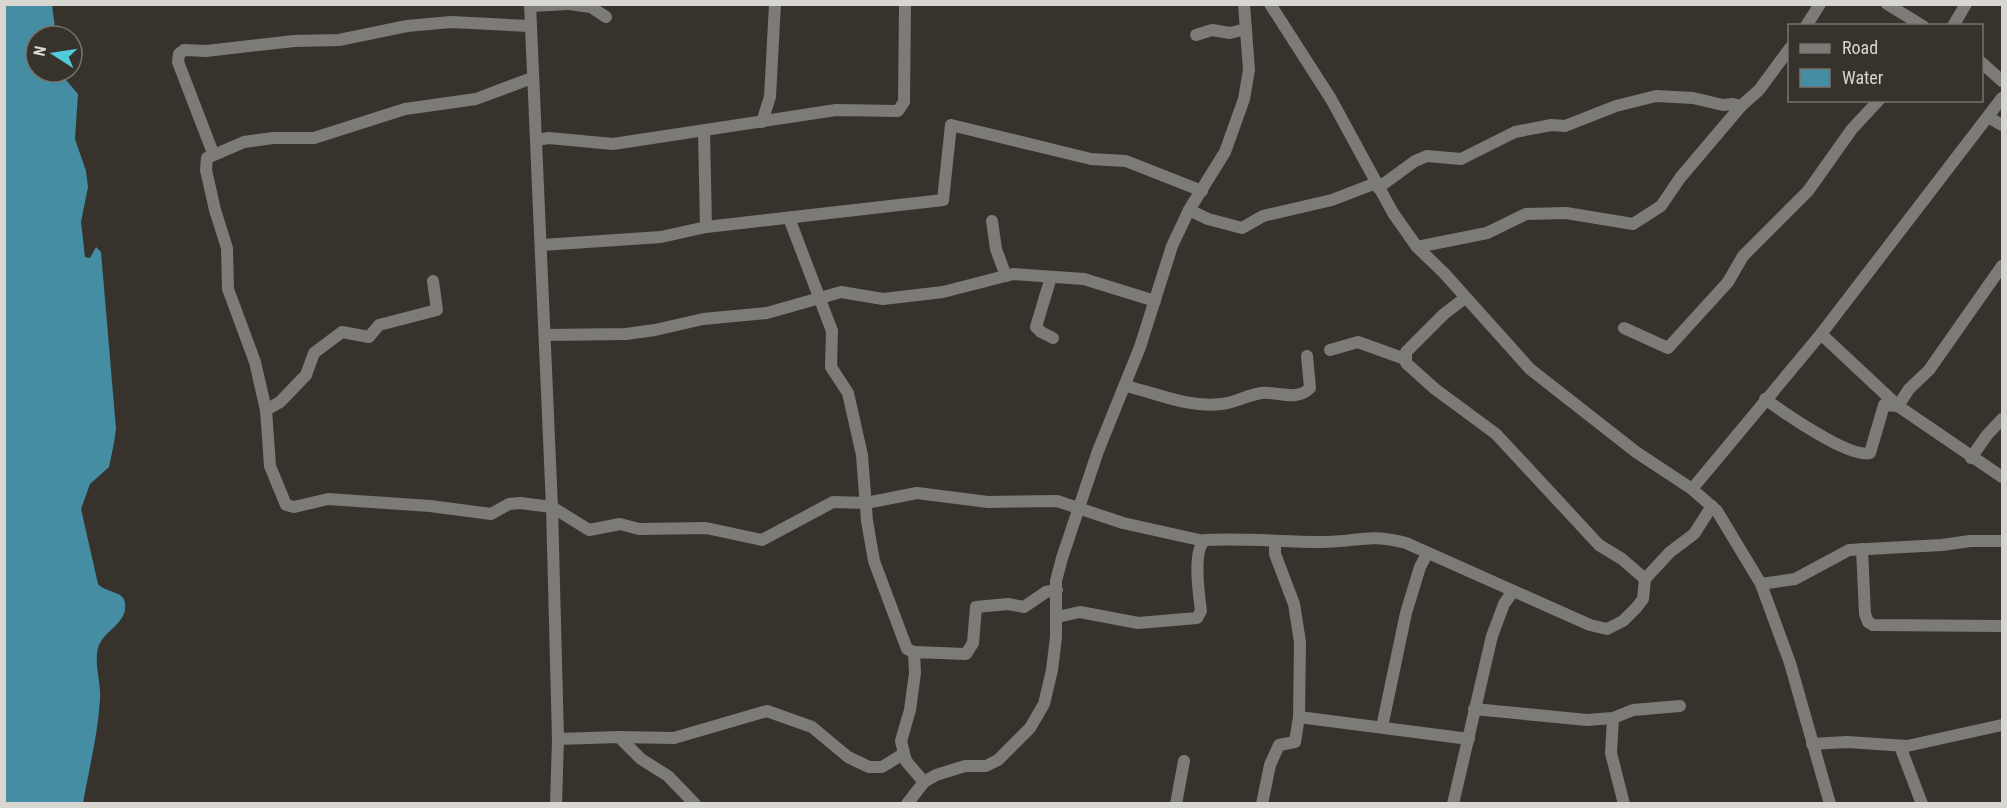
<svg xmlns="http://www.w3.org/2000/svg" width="2007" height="808" font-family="'Roboto Condensed',sans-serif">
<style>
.water{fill:#458da2}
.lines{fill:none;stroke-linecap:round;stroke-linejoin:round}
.minor{stroke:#7d7b78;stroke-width:12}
</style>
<rect width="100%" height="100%" fill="#37332c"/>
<path class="water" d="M 5,4 L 52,5 L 56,36 L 36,36 L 36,72 L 63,72 L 66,80 L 78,94 L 75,139 L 86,171 L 88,187 L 81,222 L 85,257 L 90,258 L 96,247 L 101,252 L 116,429 L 114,443 L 109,467 L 90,484 L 81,509 L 98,584 C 106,593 124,591 125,603 C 128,624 103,630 98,648 C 94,664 101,682 100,699 C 98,734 89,769 83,803 L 5,803 Z"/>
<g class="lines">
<g class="minor">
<polyline points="530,4 552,507 558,739 556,804"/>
<polyline points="569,4 591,7 606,17"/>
<polyline points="1270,4 1331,99 1393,213 1417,247 1444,273 1530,369 1636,452 1692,489 1717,511 1761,584 1790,663 1830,804"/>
<polyline points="1887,4 1923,26"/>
<polyline points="530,6 569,4"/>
<polyline points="1806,26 1820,4"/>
<polyline points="1953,26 1966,4"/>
<polyline points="1196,35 1212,30 1230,33 1246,29"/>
<polyline points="1982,63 2002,81"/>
<polyline points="532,78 476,99 405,109 314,138 273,138 244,142 207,158 206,170 215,210 227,248 228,289 255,362 266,410 270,466 286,505 294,507 328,499 430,506 491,514 509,504 520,503 552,507 589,530 620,524 639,529 706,528 762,540 833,502 866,503 917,493 988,502 1057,501 1123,523 1204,541"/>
<polyline points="1988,117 2002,125"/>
<polyline points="762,122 770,97 775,4"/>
<polyline points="704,131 706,227"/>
<polyline points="536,140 549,138 613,144 836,110 898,111 904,102 905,4"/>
<polyline points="213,153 178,62 179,54 184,50 206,51 294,41 339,40 407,26 451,22 530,26"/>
<polyline points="1378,188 1415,161 1427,156 1461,159 1515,132 1551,125 1565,126 1616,106 1656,96 1693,98 1723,105 1733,104 1741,106 1759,90 1790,48"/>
<polyline points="1189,210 1208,219 1242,228 1263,216 1332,200 1376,183"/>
<polyline points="789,218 832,331 831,367 848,393 862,455 867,521 874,561 907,649 914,652"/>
<polyline points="992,221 996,249 1006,276"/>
<polyline points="542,245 661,237 706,227 943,200 951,125 1091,159 1126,161 1202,191"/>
<polyline points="1417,247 1487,233 1526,214 1566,213 1633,224 1661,206 1680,178 1741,106"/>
<polyline points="1051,277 1036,327 1041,332 1053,338"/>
<polyline points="1465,298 1444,314 1406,352 1406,363 1435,389 1496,434 1599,545 1622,559 1645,579"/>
<polyline points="1624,328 1668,348 1728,282 1743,256 1808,191 1852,129 1879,100"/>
<polyline points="1821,334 1898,406 2002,477"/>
<polyline points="546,335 626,334 655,330 703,319 767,313 841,292 883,299 943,292 1013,274 1084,279 1155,301"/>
<polyline points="1330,350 1358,342 1405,359"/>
<path d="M 1125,386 C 1158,393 1186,408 1221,404 C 1235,403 1247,395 1261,393 C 1278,391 1296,402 1310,388 L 1307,356"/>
<path d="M 1765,399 C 1783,412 1850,459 1870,453 L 1884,405 L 1898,406 L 1909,389 L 1929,370 L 2002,266"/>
<polyline points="266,410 280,402 306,375 314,353 342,332 369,337 379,325 437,310 433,281"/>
<polyline points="1971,458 1987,435 2002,419"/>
<polyline points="1692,489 1821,334 2002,98"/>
<polyline points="1275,541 1275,554 1294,604 1300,642 1299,717"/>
<polyline points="1862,549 1865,614 1868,622 1873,625 2002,626"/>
<polyline points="1761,584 1795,579 1849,550 1942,545 1970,541 2002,541"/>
<path d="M 1057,617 L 1080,612 L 1138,623 L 1197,618 L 1201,611 C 1199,595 1192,551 1205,540 C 1244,538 1283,542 1322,542 C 1357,542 1369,533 1406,543 L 1590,625 L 1607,629 L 1623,621 L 1637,607 L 1643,599 L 1645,579 L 1670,552 L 1694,534 L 1712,506"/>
<polyline points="1474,709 1587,720 1613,718 1633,710 1680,706"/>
<polyline points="1613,718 1611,753 1624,804"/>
<polyline points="1382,727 1406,613 1420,567 1427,554"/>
<polyline points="619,737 674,738 767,711 812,727 848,757 869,767 882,767 903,754"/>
<polyline points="558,739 619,737 641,759 668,776 695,804"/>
<polyline points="1812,744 1847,742 1907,746 2002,725"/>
<polyline points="1900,746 1922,804"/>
<polyline points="924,782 906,761 901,741 910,710 915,673 914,652 966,654 973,643 976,607 1008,604 1024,607 1046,592 1057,590"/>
<polyline points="907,804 924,782 936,775 965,766 986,766 998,760 1030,728 1044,704 1052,670 1056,637 1056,581 1062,558 1098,451 1140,347 1172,246 1189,210 1225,152 1244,99 1249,70 1244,4"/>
<polyline points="1176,804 1184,761"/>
<polyline points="1262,804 1270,765 1279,745 1295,742 1299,717 1469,739"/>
<polyline points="1453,804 1492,636 1504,604 1513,591"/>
</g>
</g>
<rect width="2007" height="808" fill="none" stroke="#d8d6d1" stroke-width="12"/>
<rect x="1788" y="24" width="195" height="78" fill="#37332c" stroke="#77746e" stroke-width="1.5"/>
<rect x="1800" y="44" width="30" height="9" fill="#7d7b78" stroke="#77746e" stroke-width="1.5"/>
<text x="1842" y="54" font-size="18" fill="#d8d6d1">Road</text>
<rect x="1800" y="69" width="30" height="18" fill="#458da2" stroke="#77746e" stroke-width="1.5"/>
<text x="1842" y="84" font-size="18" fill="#d8d6d1">Water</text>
<g transform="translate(54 54) rotate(282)"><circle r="28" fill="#37332c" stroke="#77746e" stroke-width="1.5"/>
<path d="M0-4.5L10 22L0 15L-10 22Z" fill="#53cbdb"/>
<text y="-9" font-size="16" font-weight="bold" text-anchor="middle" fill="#d8d6d1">N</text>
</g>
</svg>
